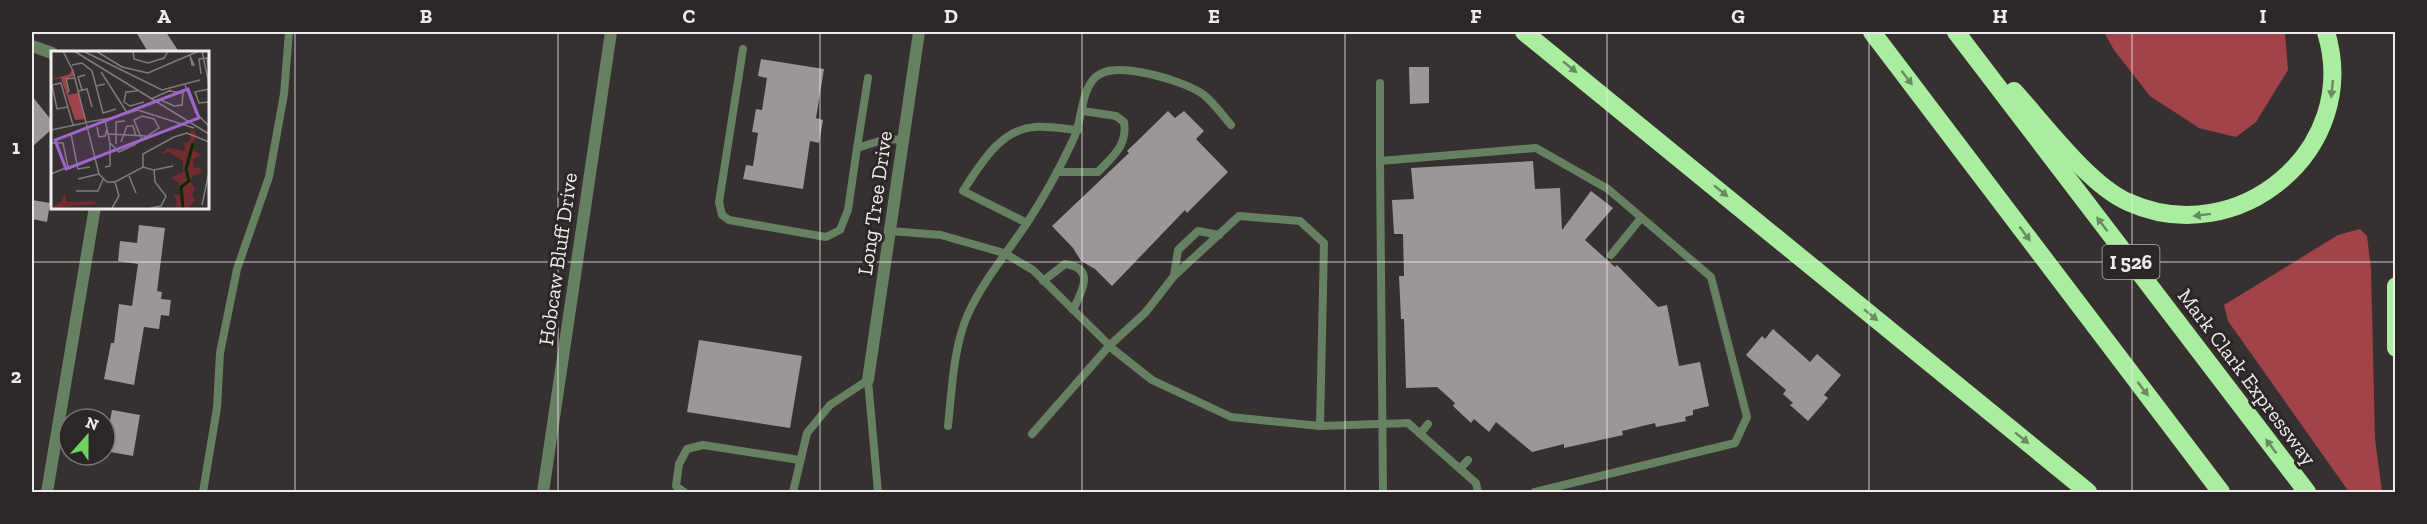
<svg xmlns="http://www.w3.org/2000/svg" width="2427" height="524" font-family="'Zilla Slab',serif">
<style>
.forest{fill:#a24349}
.building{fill:#9d9696}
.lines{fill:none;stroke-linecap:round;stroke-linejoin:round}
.lane{stroke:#658161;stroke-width:8}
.street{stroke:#658161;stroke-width:12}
.highway{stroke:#a9ee9f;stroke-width:18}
.oneway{fill:#6a8a62}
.grid{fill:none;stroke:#efebeb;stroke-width:1.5;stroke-opacity:0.55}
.labels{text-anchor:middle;stroke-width:6;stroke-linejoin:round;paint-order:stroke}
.shield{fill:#2c2726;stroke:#b4b0b0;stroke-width:1.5}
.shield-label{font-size:20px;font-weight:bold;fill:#efebeb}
.street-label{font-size:21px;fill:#efebeb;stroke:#2c2726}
.inset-river{fill:none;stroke:#082b04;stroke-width:3}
.inset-road{fill:none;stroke:#807b7b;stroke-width:1.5}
.view{fill:#9e65cc;fill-opacity:0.15;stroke:#9e65cc;stroke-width:3}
.inset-edge{fill:none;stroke:#efebeb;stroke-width:3}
.neatline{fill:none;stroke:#efebeb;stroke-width:2}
.grid-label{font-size:20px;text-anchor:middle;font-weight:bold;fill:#efebeb}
</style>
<rect width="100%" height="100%" fill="#363030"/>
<g class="forest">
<polygon points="2104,32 2285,32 2288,70 2256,122 2236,137 2199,128 2150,96 2114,50"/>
<polygon points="2360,229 2367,236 2371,269 2375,439 2382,492 2349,492 2228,321 2224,305 2338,235"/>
</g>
<g class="building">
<polygon points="136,32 166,32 179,52 148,52"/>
<polygon points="761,59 824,69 816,118 823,120 819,143 810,141 803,189 743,179 746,165 753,166 758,133 752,132 756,109 762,110 767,78 758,76"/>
<polygon points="1409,67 1429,67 1429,103 1410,104"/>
<polygon points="32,96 52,121 52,129 32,147"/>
<polygon points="1168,111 1175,118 1184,111 1204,131 1196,139 1228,172 1187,213 1185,210 1112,286 1095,269 1081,261 1073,248 1052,226 1129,153 1127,151"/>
<polygon points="1533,161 1535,189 1560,188 1562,230 1591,191 1613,208 1585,240 1615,267 1617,265 1658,307 1667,305 1679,366 1700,362 1709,406 1693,410 1693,415 1685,417 1686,421 1656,427 1655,423 1622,431 1623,435 1564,448 1564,444 1532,452 1496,422 1489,432 1474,419 1471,423 1453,406 1455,403 1437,387 1406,388 1404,319 1401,319 1399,276 1404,276 1403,234 1394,234 1392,200 1414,199 1411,168"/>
<polygon points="32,200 50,203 47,222 32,219"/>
<polygon points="139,225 165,228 157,291 162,292 161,299 171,300 169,316 161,315 159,329 144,327 134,385 104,379 111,343 114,343 119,304 132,306 138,264 118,261 120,241 137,243"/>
<polygon points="1773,329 1810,362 1817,354 1841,375 1824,395 1828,398 1808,421 1790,405 1793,403 1783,394 1786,390 1746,355 1762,336 1765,339"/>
<polygon points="699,340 802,356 790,428 687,412"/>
<polygon points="112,410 140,415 133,456 105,451 105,432 108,432"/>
</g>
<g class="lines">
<g class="lane">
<polyline points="743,49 719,202 722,215 729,220 826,237 840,230 848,210 857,148 886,139 904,140"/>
<polyline points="857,148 868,78"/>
<polyline points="1380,161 1380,83"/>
<path d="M 1057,172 L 1098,172 C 1113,156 1128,145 1124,122 L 1116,116 L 1083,111"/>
<path d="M 1027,223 L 963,191 C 980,165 1000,129 1035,127 C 1049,126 1064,129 1078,130"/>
<polyline points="890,231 941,235 1004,253 1033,270 1114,350 1152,380 1231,417 1320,426 1408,423 1476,483 1478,492"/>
<polyline points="1611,255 1641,218"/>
<polyline points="1174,276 1178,250 1198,231 1219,235"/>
<path d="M 1043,281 L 1065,264 C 1096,268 1082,291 1073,310"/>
<path d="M 948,426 C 952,390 953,348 968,314 C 983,281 1007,253 1027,223 C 1044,197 1060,168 1073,140 C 1083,121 1080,85 1100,74 C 1121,62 1186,81 1204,95 C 1214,103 1223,116 1231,125"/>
<polyline points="1032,434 1110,345 1145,313 1174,276 1239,216 1300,221 1324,243 1320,426"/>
<polyline points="1420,434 1428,424"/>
<polyline points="1460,469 1468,460"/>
<polyline points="203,492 217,408 220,353 237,269 269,177 284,94 289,32"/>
<polyline points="684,492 676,486 679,464 687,449 703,445 800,460"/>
<polyline points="793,492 807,433 830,405 868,380 878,492"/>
<polyline points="1383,492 1380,161 1536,148 1608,189 1711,277 1747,417 1735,443 1535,492"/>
</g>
<g class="street">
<polyline points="32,46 52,53"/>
<polyline points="868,380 919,32"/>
<polyline points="47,492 95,207"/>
<polyline points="543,492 611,32"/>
</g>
<g class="highway">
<polyline points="1524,32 2088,492"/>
<polyline points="1872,32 2221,492"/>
<polyline points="1956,32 2307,492"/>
<path d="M 2014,91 C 2044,124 2089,185 2128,202 C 2238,252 2362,149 2326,32"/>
<polyline points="2396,286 2396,348"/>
</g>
</g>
<defs><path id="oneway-solid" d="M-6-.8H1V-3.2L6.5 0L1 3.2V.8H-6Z" transform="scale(1.5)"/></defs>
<g class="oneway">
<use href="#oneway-solid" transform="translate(1570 67) rotate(39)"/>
<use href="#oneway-solid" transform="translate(1907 78) rotate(53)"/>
<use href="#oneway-solid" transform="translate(2332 89) rotate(96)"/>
<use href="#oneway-solid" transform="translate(1721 191) rotate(39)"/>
<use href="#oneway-solid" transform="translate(2202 215) rotate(173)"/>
<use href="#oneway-solid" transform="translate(2102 224) rotate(-127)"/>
<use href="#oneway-solid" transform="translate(2025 234) rotate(53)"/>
<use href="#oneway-solid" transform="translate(1871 315) rotate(39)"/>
<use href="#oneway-solid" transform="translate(2143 389) rotate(53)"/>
<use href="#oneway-solid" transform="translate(2022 438) rotate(39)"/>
<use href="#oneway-solid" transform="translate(2271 446) rotate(-127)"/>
</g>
<path class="grid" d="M 295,32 L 295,492M 558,32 L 558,492M 820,32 L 820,492M 1082,32 L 1082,492M 1345,32 L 1345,492M 1607,32 L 1607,492M 1869,32 L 1869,492M 2132,32 L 2132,492M 32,262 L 2396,262"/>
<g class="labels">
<rect class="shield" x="2102.5" y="245" width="57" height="34" rx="4.5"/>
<g class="shield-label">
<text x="2131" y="269">I 526</text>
</g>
<g class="street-label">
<text transform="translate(875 203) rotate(-82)" y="7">Long Tree Drive</text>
<text transform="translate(558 259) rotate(-82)" y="7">Hobcaw Bluff Drive</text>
<text transform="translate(2247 377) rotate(53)" y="7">Mark Clark Expressway</text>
</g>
</g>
<g transform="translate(51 51)">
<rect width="158" height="158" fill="#363030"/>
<path d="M 140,79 L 145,81 L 142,99 L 150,104 L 142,108 L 143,117 L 149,116 L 150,123 L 142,124 L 139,131 L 144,137 L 141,144 L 144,150 L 136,157 L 125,157 L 126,150 L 122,144 L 129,144 L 128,132 L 120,127 L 132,121 L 132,110 L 118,101 L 110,103 L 117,97 L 134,100 L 133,92 L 138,90 ZM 14,142 L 16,151 L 44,150 L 45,153 L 0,157 L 10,151 Z" fill="#732b30"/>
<path d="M 21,18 L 23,25 L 14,28 L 18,44 L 27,42 L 35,68 L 24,69 L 10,27 L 0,29 L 19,23 Z" fill="#a24349"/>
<path class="inset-river" d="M 132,157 L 130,136 L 138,130 L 135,118 L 142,92"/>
<path class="inset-road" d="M 12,0 L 22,20 L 48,123 L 56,131 L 64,131 L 92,116 L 103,119 L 104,131 L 115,145 L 110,155 L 100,157M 23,0 L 158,83M 32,0 L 111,39 L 149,29M 45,0 L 71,16 L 97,22 L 148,0M 82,0 L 83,8 L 97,12 L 113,7 L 117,0M 151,0 L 158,33M 139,4 L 141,14 L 143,14 L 140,7M 21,14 L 31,12 L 41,20 L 45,35M 50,21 L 75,60M 150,23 L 148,8 L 156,7 L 157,16M 54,33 L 45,35 L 52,62 L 65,58M 134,34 L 145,62 L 158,75M 158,38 L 144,41 L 148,52 L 158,51M 31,39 L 27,26 L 34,24M 28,40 L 36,38 L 41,56M 86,40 L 75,41 L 73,51 L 79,55 L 93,51M 18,41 L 15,28 L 24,27M 100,48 L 120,39M 110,49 L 123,55 L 131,54 L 132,42 L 118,40M 17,56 L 6,58 L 1,34 L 10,32 L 22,74M 58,68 L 87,59 L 143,77M 54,69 L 59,92 L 68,101 L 83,94 L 108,77 L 103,68 L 91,65 L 83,69 L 91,89M 37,71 L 60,67M 46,76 L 48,86 L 54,85 L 56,78M 0,79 L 38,71M 20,83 L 27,118 L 39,116M 58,83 L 95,85M 70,91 L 76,75 L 82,75 L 85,85M 0,92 L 12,92 L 17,116 L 0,123M 65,93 L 65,71 L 74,70M 54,116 L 59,115 L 59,92M 92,116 L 92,103 L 123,86 L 136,82 L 158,91M 103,119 L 122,115M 78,125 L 85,142M 27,128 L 48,123M 25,140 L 47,140 L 52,128M 151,154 L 158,121M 61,157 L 68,145 L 64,131"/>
<path class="view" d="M 137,38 L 148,67 L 15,118 L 4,89 Z"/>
<rect width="158" height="158" class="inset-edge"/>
</g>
<rect width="2427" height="524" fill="none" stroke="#2c2726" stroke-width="66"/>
<g transform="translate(87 437) rotate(21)"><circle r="28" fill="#2c2726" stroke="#7a7575" stroke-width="1.5"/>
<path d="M0-4.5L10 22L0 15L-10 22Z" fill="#6ed360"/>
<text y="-9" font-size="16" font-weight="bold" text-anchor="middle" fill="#efebeb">N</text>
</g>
<rect x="33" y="33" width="2361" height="458" class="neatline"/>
<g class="grid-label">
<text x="164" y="23">A</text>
<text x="426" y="23">B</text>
<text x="689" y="23">C</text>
<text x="951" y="23">D</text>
<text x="1214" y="23">E</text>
<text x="1476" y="23">F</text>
<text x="1738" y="23">G</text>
<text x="2000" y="23">H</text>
<text x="2263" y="23">I</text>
<text x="16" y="154">1</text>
<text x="16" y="383">2</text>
</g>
</svg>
